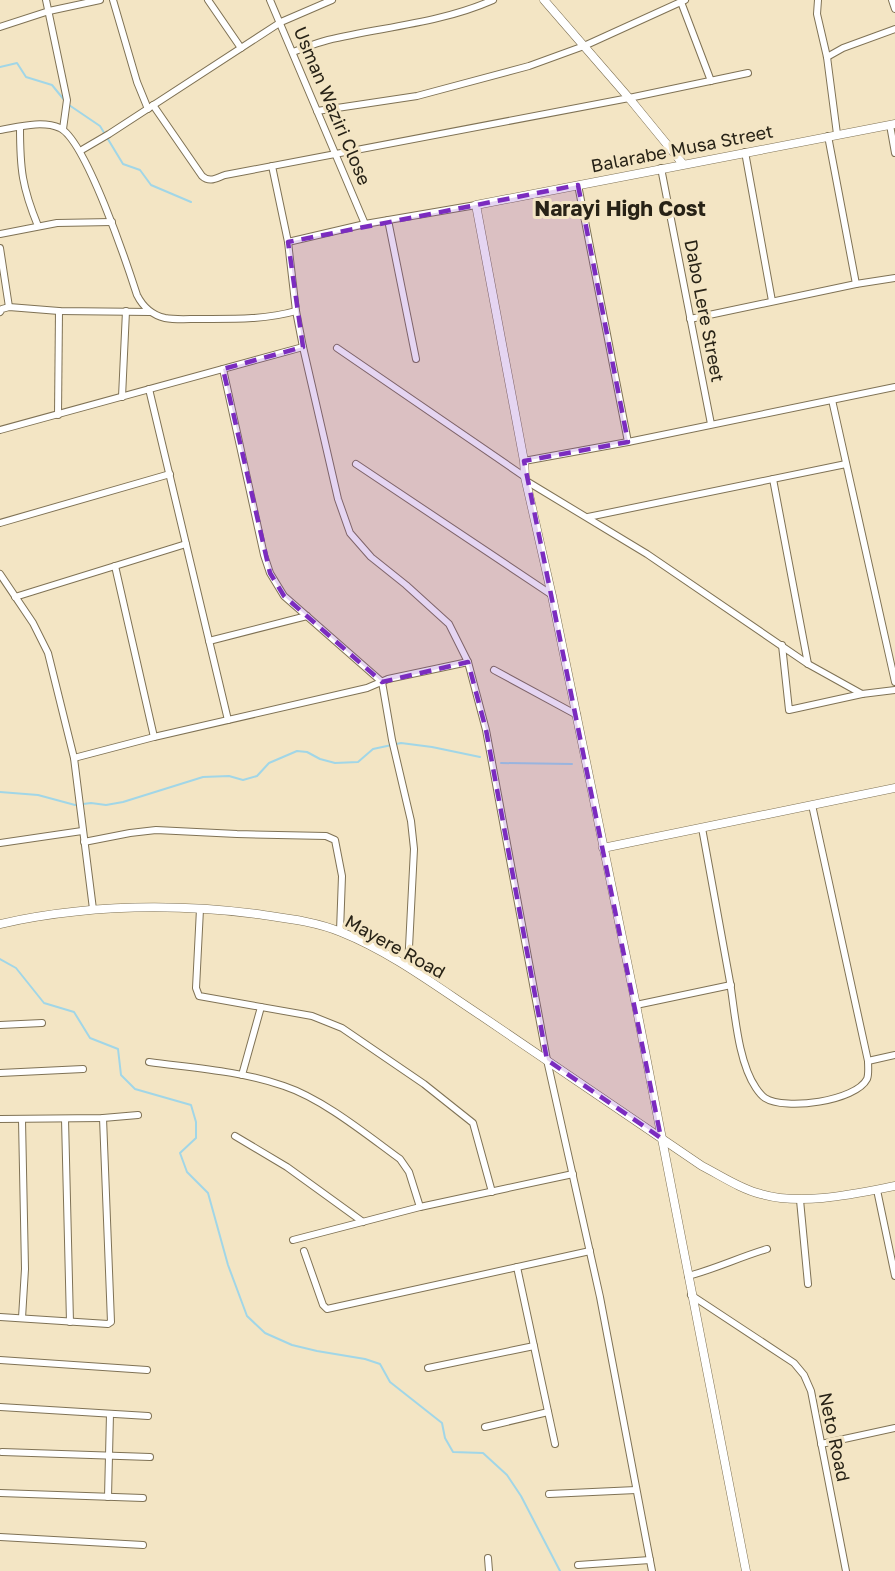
<svg xmlns="http://www.w3.org/2000/svg" width="895" height="1571" font-family="'Golos Text',sans-serif">
<style>
.lines{fill:none;stroke-linecap:round;stroke-linejoin:round}
.stream{stroke:#a1d6e7;stroke-width:2}
.minor-casing{stroke:#7f7255;stroke-width:8}
.tertiary-casing{stroke:#7f7255;stroke-width:9}
.minor{stroke:#fff;stroke-width:6}
.tertiary{stroke:#fff;stroke-width:8}
.marked{fill:#7b2cbf;fill-opacity:0.2;stroke:#7b2cbf;stroke-width:4.5;stroke-dasharray:12 8;stroke-linejoin:round}
.labels{text-anchor:middle;stroke-width:6;stroke-linejoin:round;paint-order:stroke}
.street-label{font-size:18px;fill:#272216;stroke:#f3e5c4}
.quarter-label{font-size:21px;font-weight:bold;fill:#272216;stroke:#f3e5c4}
</style>
<rect width="100%" height="100%" fill="#f3e5c4"/>
<g class="lines">
<g class="stream">
<polyline points="0,67 17,63 26,77 52,85 65,101"/>
<polyline points="69,105 100,126 123,164 140,170 151,185 191,202"/>
<polyline points="501,763 572,764"/>
<polyline points="0,792 38,795 75,805 91,803 106,805 123,802 203,777 229,776 243,780 257,776 269,763 297,751 307,752 320,759 335,763 358,762 373,749 401,743 432,747 480,757"/>
<polyline points="0,959 16,968 44,1003 74,1012 90,1038 118,1049 121,1075 135,1089 191,1105 196,1122 196,1138 180,1153 187,1172 208,1193 228,1265 247,1316 265,1333 292,1345 317,1351 365,1359 380,1364 390,1382 442,1423 445,1438 453,1452 483,1453 507,1475 521,1496 560,1571"/>
</g>
<defs>
<g id="minor">
<polyline points="46,0 67,100 63,129"/>
<polyline points="113,0 137,82 148,109"/>
<polyline points="208,0 241,48"/>
<polyline points="270,0 365,224"/>
<polyline points="818,0 817,14 827,57 837,134"/>
<polyline points="892,0 895,9"/>
<polyline points="681,2 711,81"/>
<polyline points="0,27 49,11 100,0"/>
<path d="M 293,52 C 304,48 316,43 328,40 C 383,27 441,23 493,0"/>
<polyline points="827,57 843,48 895,29"/>
<path d="M 153,105 L 202,176 C 210,183 216,178 225,175 L 629,98 L 748,73"/>
<polyline points="317,111 417,96 529,66 584,46 685,0"/>
<polyline points="890,125 895,153"/>
<path d="M 20,127 C 20,169 22,187 38,226"/>
<path d="M 0,130 C 18,127 42,120 60,128 C 86,141 127,264 137,295 C 143,307 152,315 165,318 C 175,320 188,319 198,319 C 232,319 264,320 296,311"/>
<polyline points="828,136 856,284"/>
<polyline points="80,151 109,134 281,22 332,0"/>
<polyline points="745,152 772,301"/>
<polyline points="272,166 288,242 296,311 303,347 338,499 350,533 371,557 406,585 449,624 468,662 486,730 547,1060 600,1297 652,1571"/>
<polyline points="661,168 711,424"/>
<polyline points="578,185 628,442"/>
<polyline points="388,220 416,359"/>
<polyline points="0,234 57,223 112,222"/>
<polyline points="288,242 365,224 476,205"/>
<polyline points="0,248 9,307"/>
<polyline points="0,312 2,309 9,307 59,311 150,312"/>
<polyline points="690,319 856,284 895,278"/>
<polyline points="337,348 525,477"/>
<polyline points="223,369 264,555 270,573 284,596 382,682 392,740 411,821 414,849 408,967"/>
<polyline points="149,389 228,720"/>
<polyline points="122,397 126,311"/>
<polyline points="832,400 895,682"/>
<polyline points="58,415 59,311"/>
<polyline points="0,430 303,347"/>
<polyline points="524,461 628,442 895,387"/>
<polyline points="356,464 552,595"/>
<polyline points="773,479 808,664"/>
<polyline points="528,482 647,554 808,664 862,694 895,690"/>
<polyline points="588,517 846,464"/>
<polyline points="0,523 170,474"/>
<polyline points="115,566 154,737"/>
<polyline points="0,574 33,623 48,653 74,758 93,909"/>
<polyline points="15,597 186,544"/>
<polyline points="209,641 307,616"/>
<polyline points="782,645 789,710 862,694"/>
<polyline points="494,670 577,715"/>
<polyline points="74,758 154,737 367,688 388,679 468,662"/>
<path d="M 702,828 C 711,879 721,930 730,982 C 735,1013 738,1062 756,1088 C 758,1091 762,1096 765,1098 C 785,1111 856,1101 867,1079 C 869,1074 868,1066 868,1061 L 812,805"/>
<polyline points="84,842 130,833 156,830 237,834 326,836 335,840 342,876 340,931"/>
<polyline points="0,843 82,831"/>
<polyline points="200,909 196,988 199,996 312,1016 342,1028 424,1084 473,1123 492,1192"/>
<polyline points="636,1005 731,985"/>
<polyline points="0,1025 42,1023"/>
<polyline points="868,1061 895,1055"/>
<path d="M 149,1062 C 194,1068 241,1071 284,1086 C 323,1099 367,1135 400,1159 L 409,1172 L 420,1207"/>
<polyline points="0,1073 83,1069"/>
<polyline points="242,1075 261,1007"/>
<polyline points="0,1119 103,1118 138,1115"/>
<polyline points="65,1119 70,1322"/>
<polyline points="235,1136 287,1167 363,1222"/>
<polyline points="877,1190 895,1276"/>
<polyline points="800,1200 808,1284"/>
<polyline points="293,1240 420,1207 573,1174"/>
<polyline points="304,1251 323,1305 327,1309 590,1251"/>
<polyline points="517,1267 555,1444"/>
<path d="M 688,1276 C 715,1269 740,1257 767,1249"/>
<polyline points="691,1295 794,1363 804,1375 811,1391 846,1571"/>
<polyline points="0,1317 108,1324 111,1322 103,1118"/>
<polyline points="22,1318 25,1269 22,1120"/>
<polyline points="0,1360 147,1370"/>
<polyline points="428,1368 534,1346"/>
<polyline points="0,1407 148,1416"/>
<polyline points="485,1427 548,1412"/>
<polyline points="821,1444 895,1428"/>
<polyline points="2,1452 150,1457"/>
<polyline points="0,1493 143,1498"/>
<polyline points="549,1494 636,1490"/>
<polyline points="108,1497 110,1414"/>
<polyline points="0,1537 143,1545"/>
<polyline points="488,1558 489,1571"/>
<polyline points="578,1565 650,1560"/>
</g>
<g id="tertiary">
<polyline points="544,0 629,98 683,164"/>
<polyline points="603,848 895,788"/>
<path d="M 0,924 C 85,905 170,903 257,914 C 284,918 314,921 341,932 C 391,952 436,986 480,1015 C 554,1065 628,1116 702,1166 C 720,1175 740,1189 761,1194 C 802,1206 854,1194 895,1186"/>
<polyline points="746,1571 636,1005 552,596 525,477 524,461 476,205 895,124"/>
</g>
</defs>
<use href="#minor" class="minor-casing"/>
<use href="#tertiary" class="tertiary-casing"/>
<use href="#minor" class="minor"/>
<use href="#tertiary" class="tertiary"/>
</g>
<path class="marked" d="M 578,185 L 628,442 L 524,461 L 661,1138 L 547,1060 L 486,730 L 468,662 L 382,682 L 284,596 L 270,573 L 223,369 L 303,347 L 288,242 Z"/>
<g class="labels">
<g class="street-label">
<text transform="translate(332 106) rotate(67)" y="6">Usman Waziri Close</text>
<text transform="translate(682 149) rotate(-11)" y="6">Balarabe Musa Street</text>
<text transform="translate(704 311) rotate(79)" y="6">Dabo Lere Street</text>
<text transform="translate(395 947) rotate(29)" y="6">Mayere Road</text>
<text transform="translate(834 1437) rotate(78)" y="6">Neto Road</text>
</g>
<g class="quarter-label">
<text x="620" y="216">Narayi High Cost</text>
</g>
</g>
</svg>
